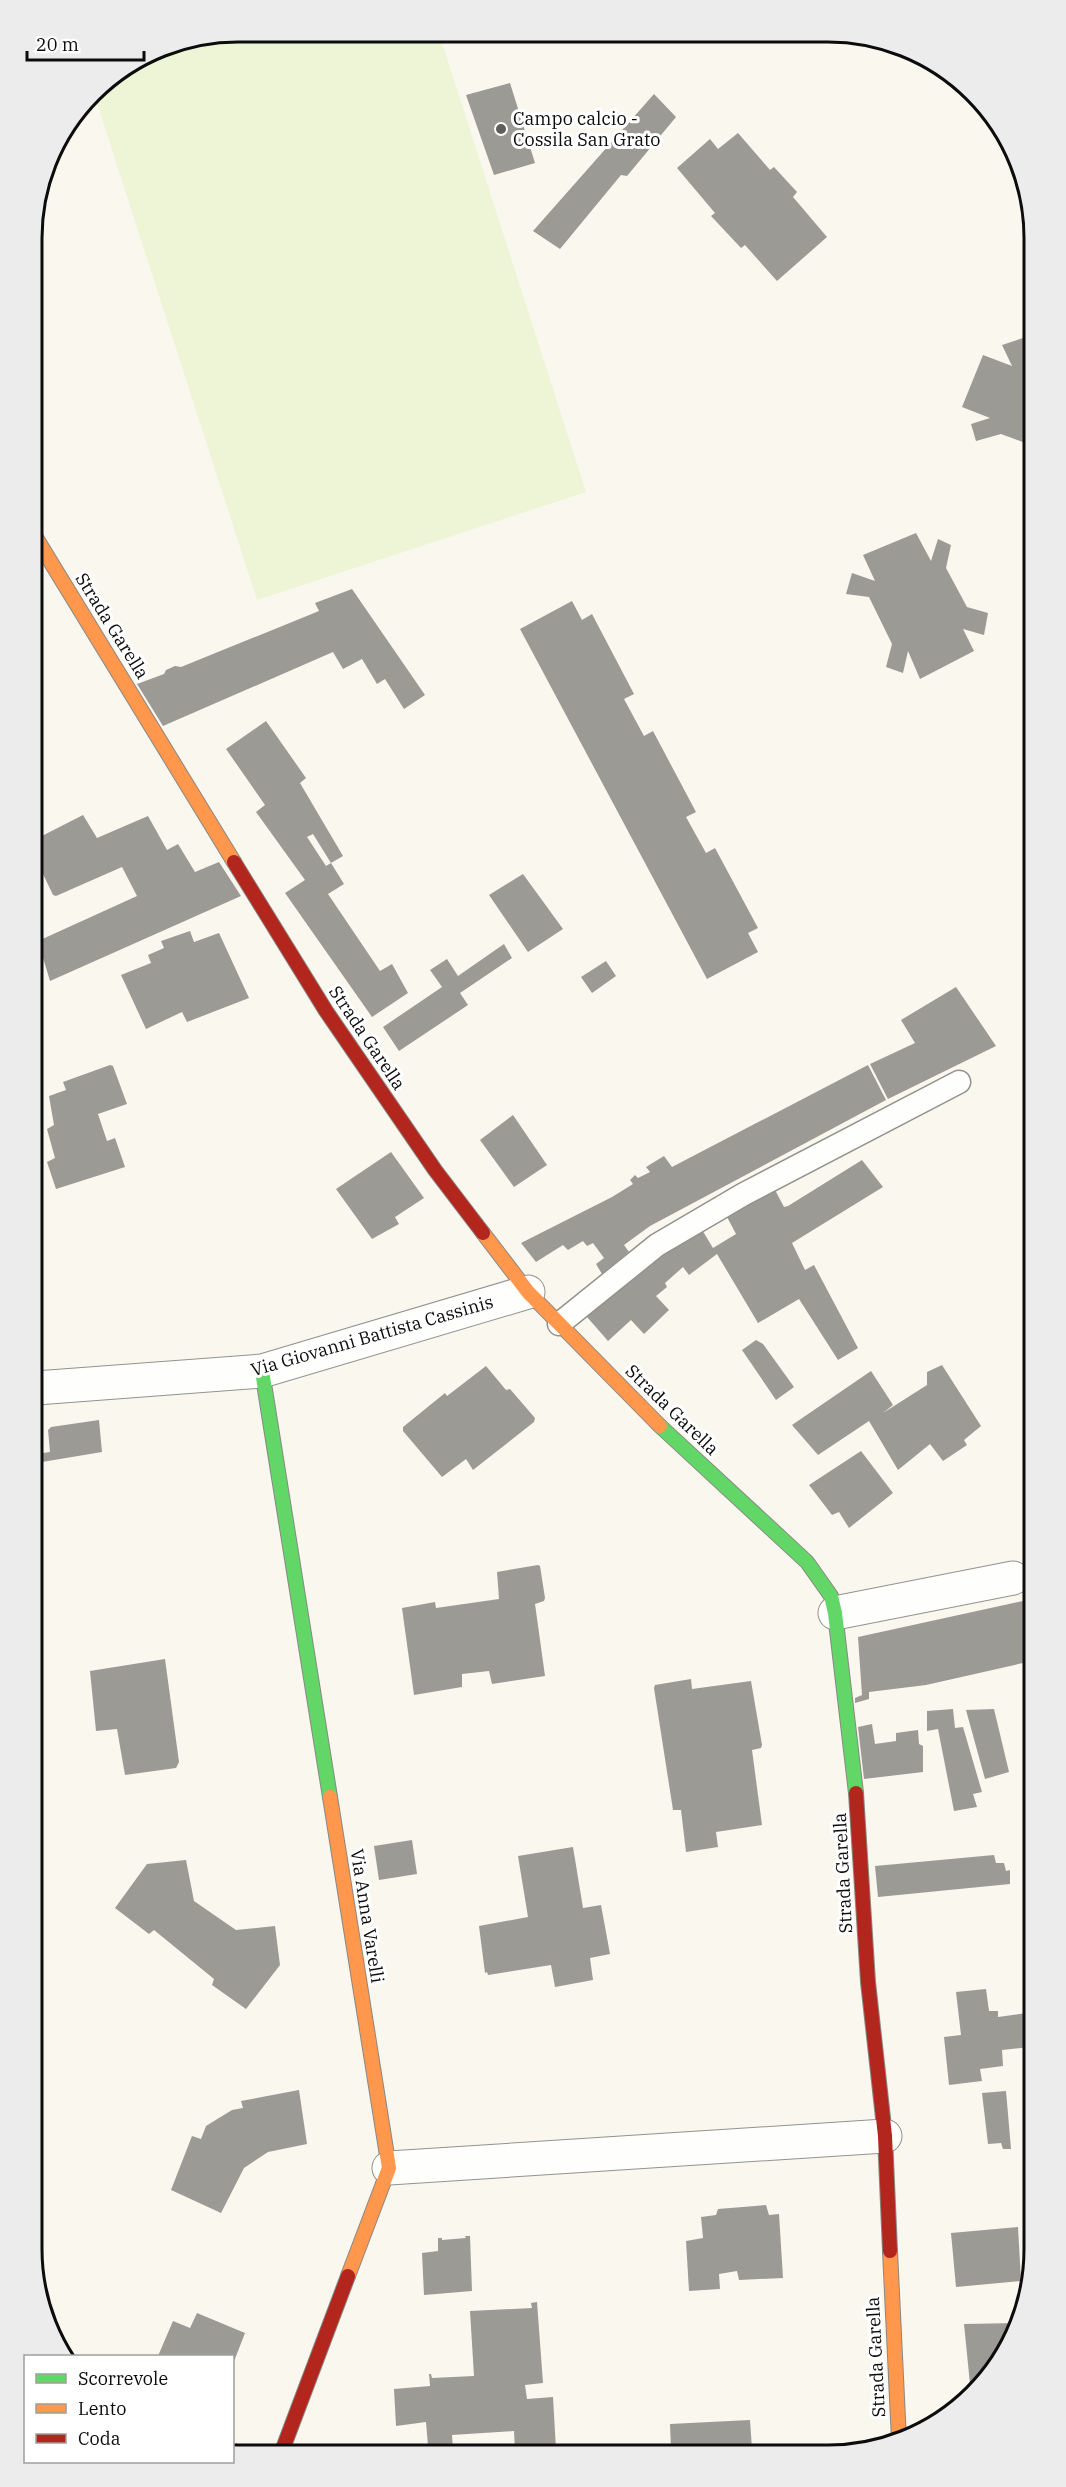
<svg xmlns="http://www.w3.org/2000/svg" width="1066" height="2487" font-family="'IBM Plex Serif',serif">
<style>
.pitch{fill:#eef5d7}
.building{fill:#9c9a95}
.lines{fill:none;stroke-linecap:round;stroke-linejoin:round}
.lane-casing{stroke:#93928e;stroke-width:25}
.street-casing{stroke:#93928e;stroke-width:35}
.fast-casing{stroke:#8a8885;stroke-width:16}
.slow-casing{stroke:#8a8885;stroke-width:16}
.jam-casing{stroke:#8a8885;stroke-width:16}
.lane{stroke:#fefefd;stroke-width:22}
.street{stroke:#fefefd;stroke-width:33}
.fast{stroke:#63d668;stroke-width:14}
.slow{stroke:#ff974d;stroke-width:14}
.jam{stroke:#b3261e;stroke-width:14}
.poi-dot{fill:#5f5e5b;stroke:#fff;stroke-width:2}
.labels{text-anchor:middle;stroke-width:6;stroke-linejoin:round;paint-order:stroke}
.poi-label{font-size:18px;fill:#0c0c0c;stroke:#fff;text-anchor:start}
.street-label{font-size:18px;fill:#0c0c0c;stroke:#fff}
.rim{fill:none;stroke:#0c0c0c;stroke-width:3}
</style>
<rect width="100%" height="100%" fill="#faf7ef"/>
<polygon class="pitch" points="238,32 439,33 586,492 257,600 94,94 102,83 160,47"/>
<g class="building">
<polygon points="510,83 535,163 494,175 466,95"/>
<polygon points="654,94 676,117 627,176 621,175 560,249 533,231"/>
<polygon points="738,133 770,170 774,167 797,192 793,197 827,237 777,281 745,245 741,248 711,216 715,213 677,168 710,139 718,149"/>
<polygon points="1023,338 1028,348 1028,444 1001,434 976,441 971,424 990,418 962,407 983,355 1012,366 1002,345"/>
<polygon points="916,533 931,561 938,539 951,545 946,568 967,607 988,613 984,635 963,629 974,651 920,679 908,651 903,673 886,667 892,644 869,597 846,594 852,573 875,581 863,555"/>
<polygon points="352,589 425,695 404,709 385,679 377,684 362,659 343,669 333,652 163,726 137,684 164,674 166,670 175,666 181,667 319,611 315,603"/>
<polygon points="572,601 582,620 592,614 634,694 624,699 644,736 653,731 696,812 686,817 706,853 715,848 758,928 748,933 758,952 707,979 520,629"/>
<polygon points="266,721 306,778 300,783 343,856 331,863 313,834 307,837 326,866 331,863 344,884 328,894 380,971 392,964 408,993 372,1017 285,893 305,880 256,812 265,805 226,749"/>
<polygon points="83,815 97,838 148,816 167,850 178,844 195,872 219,862 241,896 50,981 38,941 137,896 122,867 56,896 53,895 34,855 34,840"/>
<polygon points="523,874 563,929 528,952 489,895"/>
<polygon points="190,931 194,942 219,933 249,998 187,1022 182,1012 146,1029 121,975 151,963 148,955 164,948 161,941"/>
<polygon points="504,944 512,958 460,993 468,1005 399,1051 383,1027 442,987 430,970 447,959 458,976"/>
<polygon points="606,961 616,976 592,993 581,977"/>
<polygon points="956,987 996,1046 888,1099 870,1064 915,1043 901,1020"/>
<polygon points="110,1065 113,1066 127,1104 98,1114 107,1141 115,1138 125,1167 56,1189 47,1162 55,1158 47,1129 54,1125 49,1096 66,1090 63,1082"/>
<polygon points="868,1065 886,1100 650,1226 624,1245 629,1252 602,1274 596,1264 604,1258 593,1243 587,1246 583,1241 568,1250 563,1245 536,1262 521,1243 612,1197 633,1184 630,1180 635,1175 638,1178 650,1172 646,1167 664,1156 672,1167"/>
<polygon points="513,1115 547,1165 514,1187 480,1140"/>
<polygon points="391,1152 424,1198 395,1217 399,1224 372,1239 336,1189"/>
<polygon points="862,1160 883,1187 792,1243 805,1270 814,1265 858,1348 838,1360 799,1299 758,1323 717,1254 689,1275 683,1267 665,1283 667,1287 656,1296 669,1310 644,1334 631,1320 608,1341 587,1317 665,1246 701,1228 713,1248 736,1234 726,1215 775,1190 784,1207 788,1206"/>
<polygon points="756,1340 763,1344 794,1387 776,1400 742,1350"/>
<polygon points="942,1365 981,1426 964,1440 967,1445 943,1461 930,1444 898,1470 869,1421 818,1455 792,1425 871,1371 893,1405 883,1413 927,1385 927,1372"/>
<polygon points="486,1366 506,1390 510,1389 535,1418 534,1422 473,1470 466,1459 442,1477 403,1431 403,1427 445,1393 447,1396"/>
<polygon points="99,1420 102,1452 36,1463 36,1454 50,1452 48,1430 51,1427"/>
<polygon points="861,1451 893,1493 849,1528 839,1512 832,1515 809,1485"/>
<polygon points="538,1565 540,1566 545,1598 544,1601 535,1604 545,1676 492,1684 489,1671 462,1674 462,1687 414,1695 402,1608 435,1602 436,1608 499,1599 497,1572"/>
<polygon points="1032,1599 1032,1661 926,1685 869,1692 869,1699 855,1703 855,1698 862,1695 858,1637"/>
<polygon points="165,1659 179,1762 176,1768 125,1775 117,1729 96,1731 90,1671"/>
<polygon points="691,1679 692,1689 751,1681 762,1745 761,1748 752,1750 762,1825 716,1832 718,1847 686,1852 681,1810 673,1810 654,1688 655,1685"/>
<polygon points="953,1709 955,1728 963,1727 982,1792 973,1794 977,1807 954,1811 938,1729 927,1731 927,1711"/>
<polygon points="994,1709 1009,1772 985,1779 966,1710"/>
<polygon points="872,1724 875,1744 896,1741 896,1733 918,1730 919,1744 923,1746 923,1772 864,1779 858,1727"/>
<polygon points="412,1840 417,1874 379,1880 374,1846"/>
<polygon points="573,1847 583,1908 601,1905 610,1954 590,1958 593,1980 555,1987 551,1965 488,1975 487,1972 485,1973 479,1926 528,1917 518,1856"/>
<polygon points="994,1855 996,1863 1004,1863 1006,1871 1010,1870 1010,1884 878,1897 875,1866"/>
<polygon points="186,1860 194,1901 236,1930 275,1926 280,1965 246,2009 212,1985 214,1979 154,1930 149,1934 115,1908 147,1864"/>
<polygon points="986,1989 989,2011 998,2011 998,2017 1027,2013 1030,2047 1002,2050 1003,2066 980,2069 982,2081 949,2085 944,2037 961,2035 956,1992"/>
<polygon points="299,2090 307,2144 268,2152 244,2168 221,2213 171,2190 192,2136 201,2139 206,2126 232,2110 243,2108 241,2101"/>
<polygon points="1006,2091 1008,2114 1011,2149 1003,2149 1001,2143 988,2144 982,2093"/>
<polygon points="766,2205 769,2215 779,2214 783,2278 739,2280 737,2271 719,2274 720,2289 689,2291 686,2241 703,2238 701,2217 716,2215 718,2209"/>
<polygon points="1018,2227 1021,2281 956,2287 951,2233"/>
<polygon points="465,2236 470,2236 472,2291 424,2295 422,2253 438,2251 438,2238 442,2238 442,2240 466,2238"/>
<polygon points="537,2302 543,2383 525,2385 527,2399 553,2397 556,2450 515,2450 514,2431 452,2435 453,2449 451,2447 424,2450 424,2446 428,2446 426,2422 396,2426 394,2389 430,2386 429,2374 431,2374 432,2378 474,2376 470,2311 532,2308 531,2303"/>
<polygon points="197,2313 245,2333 233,2364 232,2356 158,2356 173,2321 190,2328"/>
<polygon points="1020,2323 992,2375 971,2394 964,2324"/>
<polygon points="750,2420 752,2449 671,2449 670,2424"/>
</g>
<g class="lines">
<defs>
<polyline id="lane" points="559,1324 657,1245 744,1194 959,1082"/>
<g id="street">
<polyline points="36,1388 262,1371 528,1292"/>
<polyline points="835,1613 1013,1578"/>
<polyline points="389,2168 885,2136"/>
</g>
<g id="fast">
<polyline points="262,1371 330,1797"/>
<polyline points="660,1426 807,1562 831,1596 835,1613 856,1793"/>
</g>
<g id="slow">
<polyline points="33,533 234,862"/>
<polyline points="483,1233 528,1292 660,1426"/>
<polyline points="330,1797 389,2168 348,2276"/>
<polyline points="890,2251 899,2440"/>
</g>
<g id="jam">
<polyline points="234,862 326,1011 435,1170 483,1233"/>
<polyline points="856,1793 868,1982 885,2136 890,2251"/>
<polyline points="282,2451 348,2276"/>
</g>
</defs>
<use href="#lane" class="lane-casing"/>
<use href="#street" class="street-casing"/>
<use href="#fast" class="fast-casing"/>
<use href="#slow" class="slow-casing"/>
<use href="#jam" class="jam-casing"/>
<use href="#lane" class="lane"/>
<use href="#street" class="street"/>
<use href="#fast" class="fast"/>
<use href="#slow" class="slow"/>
<use href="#jam" class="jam"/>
</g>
<circle class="poi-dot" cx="501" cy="129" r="6"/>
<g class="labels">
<g class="poi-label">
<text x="513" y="125">Campo calcio -<tspan x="513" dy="21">Cossila San Grato</tspan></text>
</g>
<g class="street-label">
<text transform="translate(112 626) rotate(58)" y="6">Strada Garella</text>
<text transform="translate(367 1038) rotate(56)" y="6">Strada Garella</text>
<text transform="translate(372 1336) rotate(-16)" y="6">Via Giovanni Battista Cassinis</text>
<text transform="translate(672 1410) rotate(44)" y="6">Strada Garella</text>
<text transform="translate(843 1873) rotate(-93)" y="6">Strada Garella</text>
<text transform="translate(367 1916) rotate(81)" y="6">Via Anna Varelli</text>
<text transform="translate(876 2357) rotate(-93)" y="6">Strada Garella</text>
</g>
</g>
<path d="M0 0H1066V2487H0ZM238 42H828A196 196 0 0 1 1024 238V2249A196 196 0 0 1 828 2445H238A196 196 0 0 1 42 2249V238A196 196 0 0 1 238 42Z" fill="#ececec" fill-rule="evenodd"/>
<path class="rim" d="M238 42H828A196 196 0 0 1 1024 238V2249A196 196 0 0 1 828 2445H238A196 196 0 0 1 42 2249V238A196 196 0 0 1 238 42Z"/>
<rect x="24" y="2355" width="210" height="108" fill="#ffffff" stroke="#9e9e9e" stroke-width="1.5"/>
<rect x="36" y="2374" width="30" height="9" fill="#63d668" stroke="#9e9e9e" stroke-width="1.5"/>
<text x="78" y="2385" font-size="18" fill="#0c0c0c">Scorrevole</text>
<rect x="36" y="2404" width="30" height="9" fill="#ff974d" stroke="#9e9e9e" stroke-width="1.5"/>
<text x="78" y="2415" font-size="18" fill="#0c0c0c">Lento</text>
<rect x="36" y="2434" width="30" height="9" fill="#b3261e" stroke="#9e9e9e" stroke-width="1.5"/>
<text x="78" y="2445" font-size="18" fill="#0c0c0c">Coda</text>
<path d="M27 51v9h117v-9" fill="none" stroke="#0c0c0c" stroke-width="3"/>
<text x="36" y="51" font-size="18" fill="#0c0c0c" stroke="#ffffff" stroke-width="4.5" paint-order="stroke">20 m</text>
</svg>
